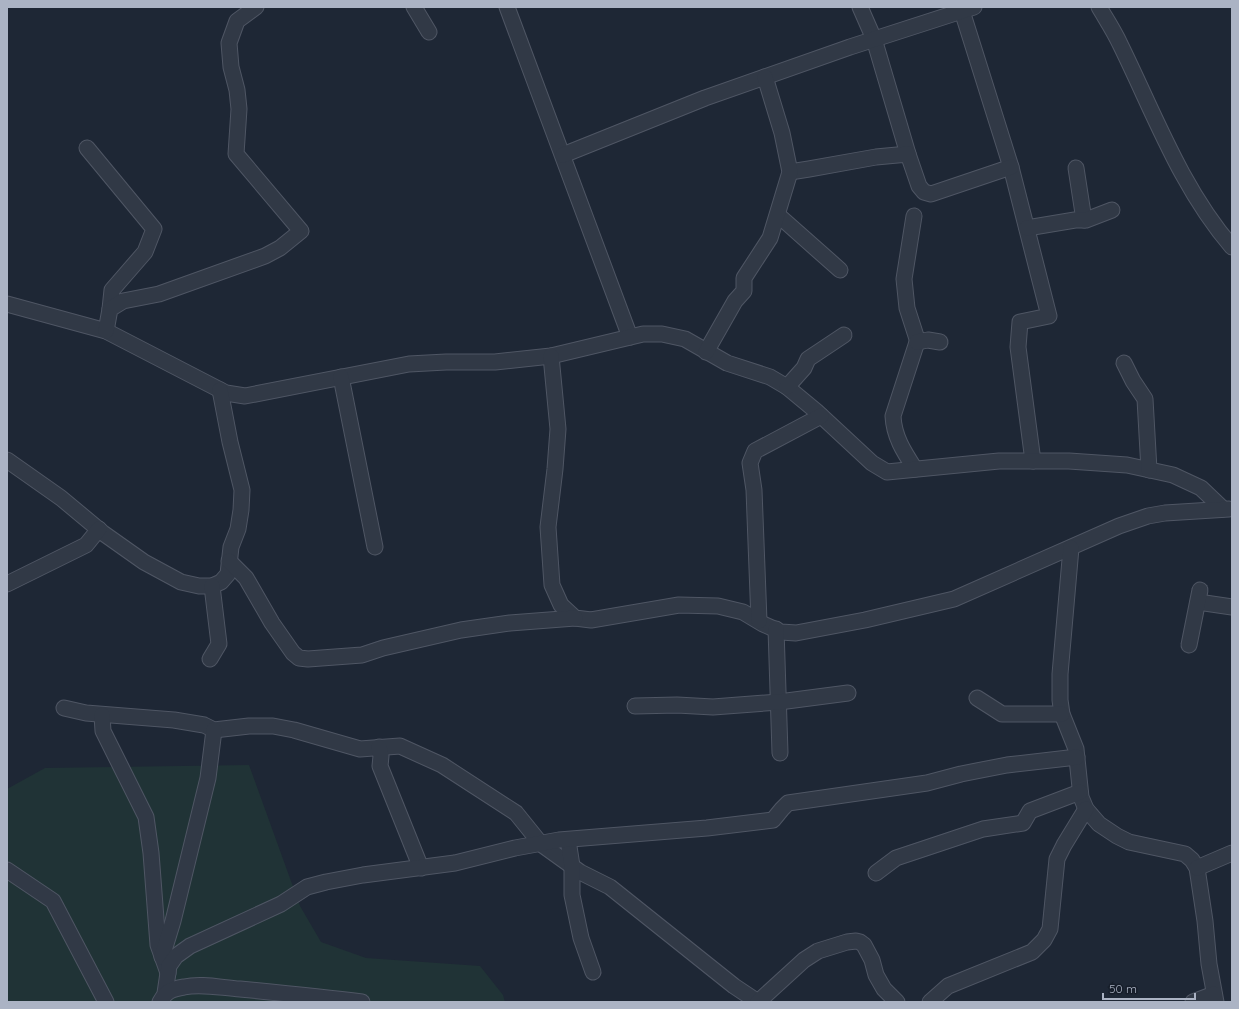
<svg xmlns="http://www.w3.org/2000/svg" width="1239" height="1009" font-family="Quicksand,sans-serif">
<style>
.green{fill:#203336}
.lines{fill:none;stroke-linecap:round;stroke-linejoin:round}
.minor-casing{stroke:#4f5664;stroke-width:17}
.minor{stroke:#313946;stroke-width:15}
</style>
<rect width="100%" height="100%" fill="#1e2735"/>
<polygon class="green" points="249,765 300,906 321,942 366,958 480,966 503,995 505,1002 7,1002 7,789 45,768"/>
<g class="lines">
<defs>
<g id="minor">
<polyline points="414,7 429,32"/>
<polyline points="507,7 630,337"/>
<polyline points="860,7 874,39 908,154"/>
<path d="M 1099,7 C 1106,19 1114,31 1120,44 C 1154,113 1181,188 1232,247"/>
<polyline points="962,11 1011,167 1049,316 1020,322 1018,347 1033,461"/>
<polyline points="87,148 154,229 145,252 112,290 110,309"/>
<polyline points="563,155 705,98 850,47 974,7"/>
<polyline points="1076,168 1084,220"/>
<polyline points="790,172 809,169 876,157 908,154 919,186 924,192 931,194 1011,167"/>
<polyline points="778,215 840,270"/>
<path d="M 914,216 L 904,279 L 907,308 L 917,339 L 917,342 L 893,416 C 894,437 904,452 915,469"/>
<polyline points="1027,228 1075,220 1086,220 1112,210"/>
<polyline points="7,304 106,331 226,393 245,396 409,364 446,362 495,362 551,356 643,334 662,334 685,339 727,363 770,377 787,387 816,411 872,463 887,472 999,461 1069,461 1127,465 1173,475 1201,488 1223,509"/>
<polyline points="106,331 110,309 123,301 159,294 265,256 280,248 301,231 236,154 239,109 237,90 231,67 229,43 237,21 256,7"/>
<polyline points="917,342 928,340 940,342"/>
<polyline points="706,352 735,301 744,291 744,278 770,238 790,172 782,133 765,77"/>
<polyline points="551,356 558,429 555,469 548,527 552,585 561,605 575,618 591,620 679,605 718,606 743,612 763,624 781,632 796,633 865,620 954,599 1119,526 1148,516 1165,513 1229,509"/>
<polyline points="1124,363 1133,381 1145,399 1149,470"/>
<polyline points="341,377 375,547"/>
<polyline points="787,387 804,368 808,359 844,335"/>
<polyline points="7,460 61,498 103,533 144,562 181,582 199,586 212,586 221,582 228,574 231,547 238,529 241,510 242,490 230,442 220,390"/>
<polyline points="1071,548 1060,674 1060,700 1062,714 1076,749 1081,797 1086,809 1099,824 1117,836 1129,842 1185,854 1192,860 1197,868 1205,921 1209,964 1216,1002"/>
<polyline points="229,561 246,578 272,623 293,653 299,658 308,659 362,655 383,648 461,630 510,623 575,618"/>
<polyline points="7,584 86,545 99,529"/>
<polyline points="1198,602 1232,607"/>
<polyline points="759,621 754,490 750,463 755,451 821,416"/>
<polyline points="776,629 780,753"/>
<polyline points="1189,645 1200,590"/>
<polyline points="210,659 219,644 212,586"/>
<polyline points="977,698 1002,714 1062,714"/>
<polyline points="635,706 677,705 713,707 779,702 848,693"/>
<polyline points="64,708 86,713 174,720 204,725 214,730 249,726 273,726 294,730 360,749 400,746 442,765 516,813 541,844 580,872 610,887 734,986 758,1002"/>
<polyline points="102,715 103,731 146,817 151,853 158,945 168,973"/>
<polyline points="379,747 381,756 380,766 421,868"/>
<polyline points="568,840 572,866 572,895 581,938 593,972"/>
<polyline points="1197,868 1232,853"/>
<polyline points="7,870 53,901 106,1002"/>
<polyline points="876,873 896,858 983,829 1023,823 1030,811 1080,792"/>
<polyline points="162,957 173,921 208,778 214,730"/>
<polyline points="165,993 169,966 176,956 190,946 281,904 307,887 326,882 363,875 455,863 515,848 559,840 707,828 773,820 782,809 788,803 927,783 961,774 1007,765 1077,757"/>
<path d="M 160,1002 C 166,991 172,989 184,987 C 202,983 222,988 240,989 C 281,993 322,997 362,1002"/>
<polyline points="758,1002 804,960 818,951 847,942 856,941 860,942 864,945 872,960 876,975 884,989 897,1002"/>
<polyline points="930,1002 948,986 1032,952 1044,940 1050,929 1057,859 1064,845 1086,809"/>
<polyline points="1193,1002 1214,994"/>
</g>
</defs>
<use href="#minor" class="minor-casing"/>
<use href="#minor" class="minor"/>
</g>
<rect width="1239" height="1009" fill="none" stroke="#abb3c4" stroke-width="16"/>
<path d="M1103 993v6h92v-6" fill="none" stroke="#abb3c4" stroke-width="2"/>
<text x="1109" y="993" font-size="12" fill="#abb3c4" stroke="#171e2a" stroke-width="3" paint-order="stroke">50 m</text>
</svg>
